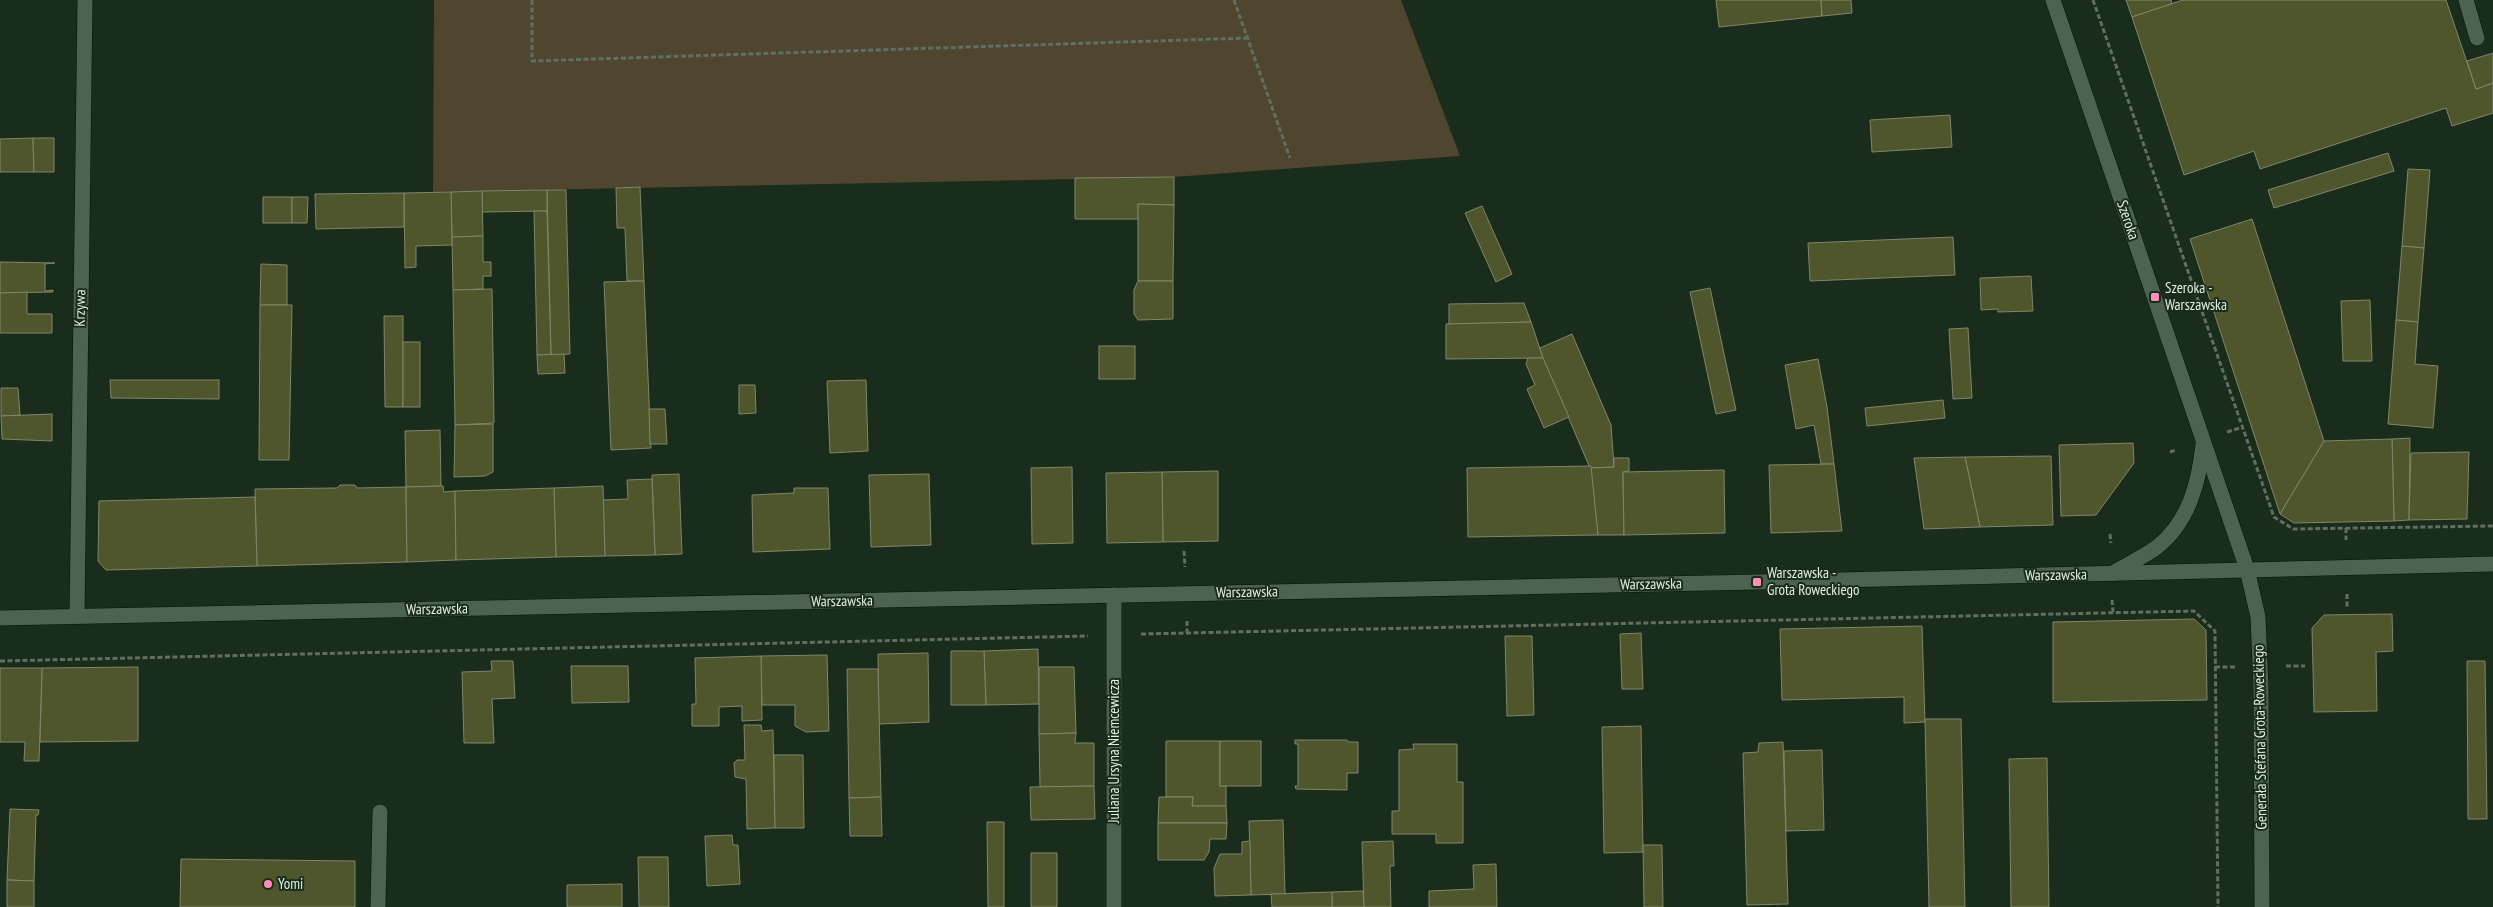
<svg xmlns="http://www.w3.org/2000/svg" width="2493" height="907" font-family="'PT Sans Narrow',sans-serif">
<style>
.green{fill:#50452e}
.building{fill:#4f562b;stroke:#80866c}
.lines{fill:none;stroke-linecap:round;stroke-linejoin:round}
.lane-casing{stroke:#041406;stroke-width:16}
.street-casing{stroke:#041406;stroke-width:16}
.secondary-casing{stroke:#041406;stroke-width:16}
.path{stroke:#5f6f61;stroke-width:3;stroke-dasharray:5 2.5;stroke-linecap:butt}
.lane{stroke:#4e6250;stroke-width:15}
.street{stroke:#4e6250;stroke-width:15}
.secondary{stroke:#4e6250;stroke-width:15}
.poi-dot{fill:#ff8eb9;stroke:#1a2c1c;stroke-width:2}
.labels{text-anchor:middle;stroke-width:4;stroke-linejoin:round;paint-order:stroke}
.street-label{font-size:15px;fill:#e2eee3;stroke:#1a2c1c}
.poi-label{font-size:15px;fill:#e2eee3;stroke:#1a2c1c;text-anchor:start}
</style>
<rect width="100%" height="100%" fill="#1a2c1c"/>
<polygon class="green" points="434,0 1401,0 1460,156 1174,177 433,192"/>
<g class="building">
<polygon points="1716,0 1821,0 1822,16 1719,27"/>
<polygon points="1821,0 1851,0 1852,13 1822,16"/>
<polygon points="2126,0 2171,0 2172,4 2132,17"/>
<polygon points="2183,0 2446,0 2476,89 2493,83 2493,113 2452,126 2446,108 2260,169 2254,151 2184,175 2132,17"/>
<polygon points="2493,53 2493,83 2476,89 2467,61"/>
<polygon points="1950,115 1952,147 1872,152 1870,120"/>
<polygon points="33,138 34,172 0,172 0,139"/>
<polygon points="33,138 54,138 54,172 34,172"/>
<polygon points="2388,153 2394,171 2274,208 2268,190"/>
<polygon points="2408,169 2430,170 2424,248 2402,246"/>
<polygon points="1174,177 1174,205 1138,204 1139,219 1075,219 1075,178"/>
<polygon points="640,187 644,281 627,281 625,228 617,228 616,188"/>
<polygon points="547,190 566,190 570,354 551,355"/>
<polygon points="547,190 547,211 482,212 482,191"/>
<polygon points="482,191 483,236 452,237 451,192"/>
<polygon points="451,192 452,245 416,246 416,267 405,268 404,193"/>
<polygon points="404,193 404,227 316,229 315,194"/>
<rect x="263" y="197" width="29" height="26"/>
<polygon points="292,197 308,197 307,223 292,223"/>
<polygon points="1138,204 1174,205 1173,281 1138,281"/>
<polygon points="1482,206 1512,274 1496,282 1465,213"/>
<polygon points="534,211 547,211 551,355 537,355"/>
<polygon points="2252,219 2324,441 2280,514 2190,239"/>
<polygon points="483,236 483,262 491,262 491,276 483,276 483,289 453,290 452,237"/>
<polygon points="1953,237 1955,275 1810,281 1808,243"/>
<polygon points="2402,246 2424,248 2418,322 2396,320"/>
<polygon points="0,262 55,263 45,264 45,291 53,290 53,292 0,293"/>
<polygon points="261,264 287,265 287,305 260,305"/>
<polygon points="2031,276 2033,311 1998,312 1998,309 1981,310 1980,278"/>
<polygon points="644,281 651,448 611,450 604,282"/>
<polygon points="1138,281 1173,281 1173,319 1138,320 1134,314 1134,290"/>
<polygon points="1710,288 1736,410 1716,414 1690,292"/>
<polygon points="492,289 494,423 455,425 453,290"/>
<polygon points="27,292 27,314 52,314 52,333 0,333 0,293"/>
<polygon points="2370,300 2372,361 2343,361 2341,301"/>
<polygon points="1524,303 1531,322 1449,324 1449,304"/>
<polygon points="260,305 292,305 289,460 259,460"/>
<polygon points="384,316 403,316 403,407 385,407"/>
<polygon points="2396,320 2418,322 2415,364 2438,366 2433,428 2388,424"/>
<polygon points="1531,322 1543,358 1446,359 1446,324"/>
<polygon points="1968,328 1972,398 1953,399 1949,329"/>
<polygon points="1572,334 1611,425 1614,467 1590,468 1543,358 1540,348"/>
<rect x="403" y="342" width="17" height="65"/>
<rect x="1099" y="346" width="36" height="33"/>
<polygon points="564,354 565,373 538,374 537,355"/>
<polygon points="1528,358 1543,358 1569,417 1544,428 1527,389 1535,385 1526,364"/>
<polygon points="1818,359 1827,407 1834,464 1821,464 1814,425 1796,429 1785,365"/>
<polygon points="110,380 219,380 219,399 111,398"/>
<polygon points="866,380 868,451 830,453 827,381"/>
<polygon points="739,385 755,385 756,413 739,414"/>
<polygon points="1,388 18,388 20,415 1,416"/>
<polygon points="1943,400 1945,418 1867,426 1865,408"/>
<polygon points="649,409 665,409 667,444 650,444"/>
<polygon points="52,414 52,441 2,439 1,416"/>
<polygon points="493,424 493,472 485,476 454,477 455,425"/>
<polygon points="440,430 441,486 406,487 405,431"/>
<polygon points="2410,438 2409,520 2394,521 2392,439"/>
<polygon points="2392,439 2394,521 2294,523 2280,514 2324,441"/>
<polygon points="2133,443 2134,463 2096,515 2061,516 2059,445"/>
<polygon points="2469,452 2467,519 2409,520 2411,453"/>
<polygon points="2051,456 2053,525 1980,527 1965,457"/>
<polygon points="1965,457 1980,527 1924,529 1914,458"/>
<polygon points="1614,458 1629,458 1629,471 1623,472 1624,535 1598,535 1590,468 1614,467"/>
<polygon points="1834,464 1842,531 1771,533 1769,465"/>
<polygon points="1591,466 1598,535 1468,537 1467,468"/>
<polygon points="1072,467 1073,543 1032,544 1031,468"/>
<polygon points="1724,470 1725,533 1624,535 1623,472"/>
<polygon points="1218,471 1218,541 1163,542 1162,472"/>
<polygon points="1162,472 1163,542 1107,543 1106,473"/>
<polygon points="679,474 682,554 655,555 652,475"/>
<polygon points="929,474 931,545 871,547 869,475"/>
<polygon points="652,479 655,555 605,556 603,500 628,499 627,480"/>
<polygon points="340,485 355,485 357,488 406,487 407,562 257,566 255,489 337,488"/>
<polygon points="441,486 443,486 444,492 455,491 456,560 407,562 406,487"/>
<polygon points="603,486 605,556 556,557 554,488"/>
<polygon points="554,488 556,557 456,560 455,491"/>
<polygon points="794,488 828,488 830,549 753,552 752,495 794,493"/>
<polygon points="255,497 257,566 106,570 98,561 99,501"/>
<polygon points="2392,614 2393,651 2376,652 2377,711 2314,712 2312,628 2324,615"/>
<polygon points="2194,619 2206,630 2207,700 2053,702 2053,622"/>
<polygon points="1922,626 1925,722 1904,723 1904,697 1782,700 1780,629"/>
<polygon points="1641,633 1643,689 1622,689 1620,634"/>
<polygon points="1505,636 1532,636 1534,715 1507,716"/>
<polygon points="1038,649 1039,704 986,705 984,651"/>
<polygon points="951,651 984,651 986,705 951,705"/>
<polygon points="928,653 929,722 879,724 878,654"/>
<polygon points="827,655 829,731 806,732 795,726 795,705 762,705 761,656"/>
<polygon points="761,656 762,720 742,721 742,706 719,707 719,726 692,726 692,704 696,704 695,658"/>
<polygon points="491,661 513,661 515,698 492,699 494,743 464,743 462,672 492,671"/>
<polygon points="2467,661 2485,661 2487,819 2468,819"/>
<polygon points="571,666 628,666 629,702 572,703"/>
<polygon points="138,667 138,741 40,742 42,668"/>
<polygon points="1039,667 1074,667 1076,733 1039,734"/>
<polygon points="0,668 42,668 39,761 24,761 25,742 0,742"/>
<polygon points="847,669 878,669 881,797 849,798"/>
<polygon points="1925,719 1961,719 1965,907 1929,907"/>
<polygon points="744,725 761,725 762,731 773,730 775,828 747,829 746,779 735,777 734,763 737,760 745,760"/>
<polygon points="1641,726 1643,852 1604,853 1602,727"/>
<polygon points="1076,733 1075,743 1094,743 1094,786 1040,787 1039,734"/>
<polygon points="1295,740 1347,740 1348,742 1358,742 1358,773 1347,773 1347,790 1296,789 1295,786 1298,786 1298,744 1295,744"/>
<polygon points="1166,741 1220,741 1220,786 1226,786 1226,806 1192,806 1193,797 1166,797"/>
<rect x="1220" y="741" width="41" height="45"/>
<polygon points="1783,742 1788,904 1747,905 1743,753 1758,752 1759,743"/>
<polygon points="1413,744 1457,744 1457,782 1463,782 1463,843 1436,843 1436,834 1392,834 1392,811 1399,811 1399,750 1414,749"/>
<polygon points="1822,750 1824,830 1786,831 1784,751"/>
<polygon points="774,755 803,755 804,828 775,828"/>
<polygon points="2047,758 2049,907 2011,907 2009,759"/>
<polygon points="1094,786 1095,819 1031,820 1030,787"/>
<polygon points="881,797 882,836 850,836 849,798"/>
<polygon points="1159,797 1193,797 1192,806 1226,806 1227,823 1158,823"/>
<polygon points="10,809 39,810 38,815 36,815 34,881 7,880"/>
<polygon points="1283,820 1285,894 1251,895 1249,821"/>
<polygon points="987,822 1004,822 1004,907 988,907"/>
<polygon points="1158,823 1227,823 1226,839 1210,839 1209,852 1204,860 1158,860"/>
<polygon points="732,835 733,845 738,845 740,884 707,886 705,836"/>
<polygon points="1250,841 1251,895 1215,896 1214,868 1220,854 1242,854 1242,842"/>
<polygon points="1393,841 1394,866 1390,866 1391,907 1364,907 1362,842"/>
<polygon points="1643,845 1662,845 1663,907 1644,907"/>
<rect x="1031" y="853" width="26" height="54"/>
<polygon points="638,857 668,857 669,907 639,907"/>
<polygon points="181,859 355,861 355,907 180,907"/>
<polygon points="1496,864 1497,907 1429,907 1429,891 1474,889 1473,865"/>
<polygon points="7,880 34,881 34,907 7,907"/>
<polygon points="622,884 622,907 567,907 567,885"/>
<polygon points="1363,891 1364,907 1332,907 1332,892"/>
<polygon points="1332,892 1332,907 1272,907 1271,894"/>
</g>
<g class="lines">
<defs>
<g id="lane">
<polyline points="2466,0 2477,38"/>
<polyline points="378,907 380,812"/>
</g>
<g id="street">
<polyline points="1114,595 1114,907"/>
<polyline points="77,616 85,0"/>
</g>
<g id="secondary">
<polyline points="2053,0 2247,569 2258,617 2261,688 2262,907"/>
<path d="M 2113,573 C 2127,564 2144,557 2157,547 C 2189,522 2199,482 2203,444"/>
<polyline points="0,618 1757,582 2493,564"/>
</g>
</defs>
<use href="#lane" class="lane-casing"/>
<use href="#street" class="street-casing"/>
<use href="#secondary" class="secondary-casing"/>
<g class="path">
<polyline points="532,0 532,61 1248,38"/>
<polyline points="1234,0 1290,158"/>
<polyline points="2093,0 2274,517 2293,529 2493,526"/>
<polyline points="2227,432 2243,427"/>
<polyline points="2170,452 2176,450"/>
<polyline points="2346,528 2346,540"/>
<polyline points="2110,534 2111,543"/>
<polyline points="1184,551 1185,567"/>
<polyline points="2347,594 2347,609"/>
<polyline points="2112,600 2113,612"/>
<polyline points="1187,621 1187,633"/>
<polyline points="1141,634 2194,611 2215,631 2218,907"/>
<polyline points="0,661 1088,636"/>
<polyline points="2286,666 2305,666"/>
<polyline points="2215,667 2235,667"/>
</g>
<use href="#lane" class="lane"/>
<use href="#street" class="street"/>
<use href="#secondary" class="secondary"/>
</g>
<g class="poi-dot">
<rect x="2150" y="292" width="10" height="10" rx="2.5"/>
<rect x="1752" y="577" width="10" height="10" rx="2.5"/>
<circle cx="268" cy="884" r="5"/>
</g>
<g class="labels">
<g class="street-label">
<text transform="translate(2128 220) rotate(71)" y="5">Szeroka</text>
<text transform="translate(80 308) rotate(-89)" y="5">Krzywa</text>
<text transform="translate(2056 575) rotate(-1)" y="5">Warszawska</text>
<text transform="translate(1651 584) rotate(-1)" y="5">Warszawska</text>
<text transform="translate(1247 592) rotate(-1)" y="5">Warszawska</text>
<text transform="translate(842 601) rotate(-1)" y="5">Warszawska</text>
<text transform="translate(437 609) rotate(-1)" y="5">Warszawska</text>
<text transform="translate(2260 737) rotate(-91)" y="5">Generała Stefana Grota-Roweckiego</text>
<text transform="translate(1114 751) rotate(-90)" y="5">Juliana Ursyna Niemcewicza</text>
</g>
<g class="poi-label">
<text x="2165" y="293">Szeroka -<tspan x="2165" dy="17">Warszawska</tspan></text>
<text x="1767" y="578">Warszawska -<tspan x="1767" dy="17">Grota Roweckiego</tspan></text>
<text x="278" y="889">Yomi</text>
</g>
</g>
</svg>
